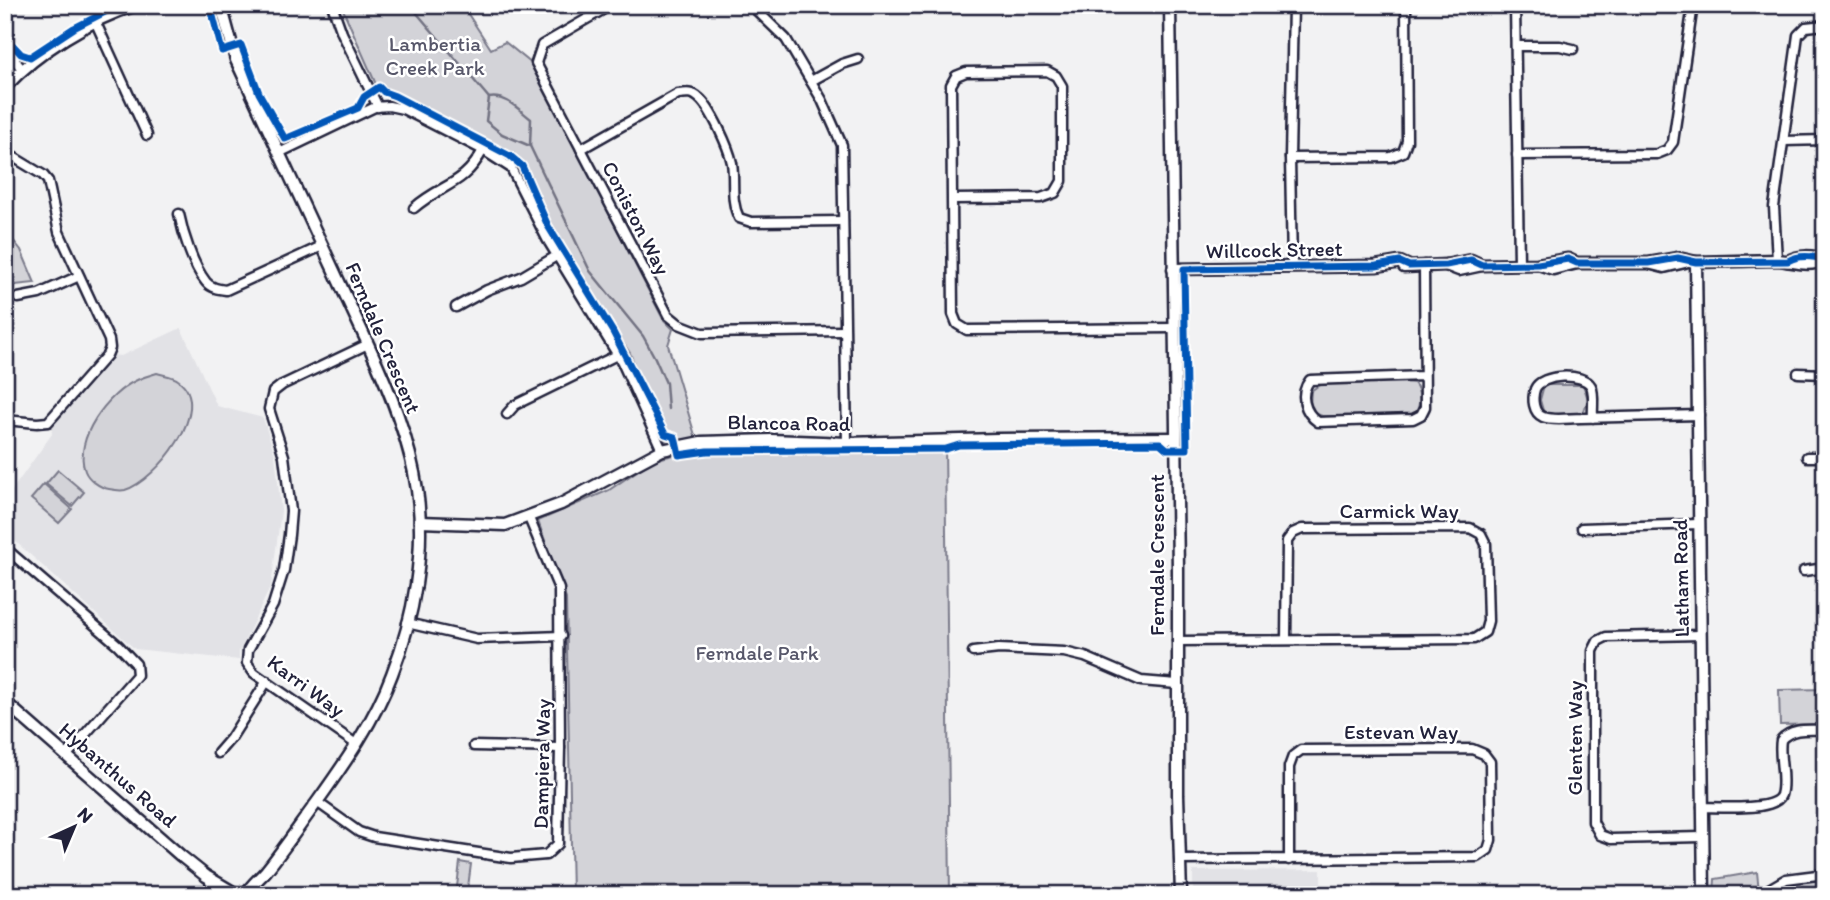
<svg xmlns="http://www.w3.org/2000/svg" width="1830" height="900" font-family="Itim,sans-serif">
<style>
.built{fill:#e2e2e6}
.green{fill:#d3d3d8;stroke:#7a7a8a;stroke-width:2}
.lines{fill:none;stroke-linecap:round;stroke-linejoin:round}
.stream{stroke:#727282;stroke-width:2.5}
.minor-casing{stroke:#22223b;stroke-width:13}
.tertiary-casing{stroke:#22223b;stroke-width:15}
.minor{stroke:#fff;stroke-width:8}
.tertiary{stroke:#fff;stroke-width:10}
.cycleway-casing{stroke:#fff;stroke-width:11}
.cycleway{stroke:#0057b8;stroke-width:7}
.labels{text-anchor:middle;stroke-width:5;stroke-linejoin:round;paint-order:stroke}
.park-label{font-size:21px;fill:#57576a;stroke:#fff}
.street-label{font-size:21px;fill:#22223b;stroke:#fff}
</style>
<rect width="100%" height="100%" fill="#f2f2f3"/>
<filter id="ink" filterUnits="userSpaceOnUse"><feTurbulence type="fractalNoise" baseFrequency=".0143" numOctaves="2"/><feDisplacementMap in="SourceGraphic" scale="14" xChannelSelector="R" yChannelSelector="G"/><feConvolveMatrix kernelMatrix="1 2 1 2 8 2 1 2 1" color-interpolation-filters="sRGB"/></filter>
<g filter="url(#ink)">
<g class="built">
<polygon points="181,328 217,406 263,418 275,455 281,511 271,586 239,652 239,660 135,649 5,532 5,500 52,434 51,425 111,355 121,356"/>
<polygon points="1321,870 1321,895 1193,895 1193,871"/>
</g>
<g class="green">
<polygon points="341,5 462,5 491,49 505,42 532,64 663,319 673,329 668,345 697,442 675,447 664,440 630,353 566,254 514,153 393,92 378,89"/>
<polygon points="5,230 21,250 35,283 15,285 5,292"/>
<path d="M 157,373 C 163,375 173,376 178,380 C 216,407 156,481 125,490 C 121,491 114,490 109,489 C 100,488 88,479 85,471 C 73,439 108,393 137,380 C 143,377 150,375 157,373 Z"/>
<path d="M 1404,382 L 1414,383 C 1421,391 1421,405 1415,414 L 1404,416 L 1322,416 C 1308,412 1310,403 1311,391 L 1322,383 Z"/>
<polygon points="1544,385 1583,385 1588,399 1583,414 1544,414 1540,400"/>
<polygon points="945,441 950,895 572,895 566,599 538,521 609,490 653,460 699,449 787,449"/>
<polygon points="58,470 84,492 72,506 46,484"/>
<polygon points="44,484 72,509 59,523 31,499"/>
<polygon points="1825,689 1825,724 1780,725 1779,690"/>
<polygon points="460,862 471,864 467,895 456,895"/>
<polygon points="1757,872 1759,891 1762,895 1714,895 1715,879"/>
<path d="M 1825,880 L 1825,895 L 1779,895 C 1789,880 1808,882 1825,880 Z"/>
</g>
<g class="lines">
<g class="stream">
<polyline points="410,5 489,98"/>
<polyline points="489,98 486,121 502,134 530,146 590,271 643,336 655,358 666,383 668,409"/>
<path d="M 489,98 C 506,95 518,109 531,119 L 530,146"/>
</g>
<defs>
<g id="minor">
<polyline points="332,5 342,33 378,107"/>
<polyline points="611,5 542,45 536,63 668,315 679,324 702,333 844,331"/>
<polyline points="751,5 786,39 822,100 842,145 847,443"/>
<polyline points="1515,5 1519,264"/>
<polyline points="96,23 147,135"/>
<polyline points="1516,46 1560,46 1573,49"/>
<polyline points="5,49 22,69"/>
<polyline points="811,81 842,64 858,59"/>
<polyline points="1784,141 1825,140"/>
<path d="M 581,149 L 678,94 C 686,93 693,92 699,98 C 711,108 729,148 732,163 C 735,182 730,200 739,218 L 751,222 L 843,221"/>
<polyline points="5,152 43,175 48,181 59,232 109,340 110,348 107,355 48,422 37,423 5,420"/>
<polyline points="279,153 375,107 389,106 403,109 483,150 511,168 547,239 622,362 662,450"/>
<polyline points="1517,155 1657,154 1667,150 1673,142 1693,5"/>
<polyline points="1290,158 1391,157 1403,152 1407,141 1406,5"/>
<polyline points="953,199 1041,198 1055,193 1062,181 1062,86 1056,76 1047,71 966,72 956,76 951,85 953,314 957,324 967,330 1173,328"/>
<path d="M 414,208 C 441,184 464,186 483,150"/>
<path d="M 179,214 C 183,234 193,266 206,282 C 211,288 218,289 226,290 L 322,246"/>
<polyline points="1777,260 1774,207 1798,35 1806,27 1825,25"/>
<path d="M 1424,265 L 1425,407 L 1421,415 L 1413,419 L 1318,422 C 1304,412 1299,394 1310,380 L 1424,376"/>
<polyline points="1292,266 1290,158 1293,5"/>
<polyline points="18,298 39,294 79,276"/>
<polyline points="456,307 487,290 521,277 558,255"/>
<polyline points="1798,373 1825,374"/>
<polyline points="507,414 515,405 617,355"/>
<path d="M 1593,418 C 1592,409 1595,394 1591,386 C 1583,372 1541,374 1535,389 C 1532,399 1533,413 1543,417 C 1553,421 1570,418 1581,418 C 1620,417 1659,416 1699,415"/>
<polyline points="1807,457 1825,457"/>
<polyline points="1582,528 1699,524"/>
<polyline points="5,548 118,645 136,664 137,675 67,755"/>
<polyline points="1804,571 1825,568"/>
<polyline points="407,623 477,639 561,636"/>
<polyline points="1701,635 1606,637 1598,641 1593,651 1593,822 1600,835 1611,839 1703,837"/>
<polyline points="1177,641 1474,639 1485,632 1488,621 1486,544 1481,534 1470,528 1302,529 1293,533 1287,541 1286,640"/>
<polyline points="973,652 999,649 1064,652 1085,657 1141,681 1177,684"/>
<polyline points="356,744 254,673 247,663 248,650 273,605 284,570 289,535 291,511 284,456 269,409 273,392 282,385 368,344"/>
<polyline points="474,746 560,748"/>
<polyline points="218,753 231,738 267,681"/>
<polyline points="317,802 359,832 374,837 511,858 546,855 558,844 560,748 559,589 529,518"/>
<path d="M 1702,807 C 1718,807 1775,812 1781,795 C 1786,778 1778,757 1781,740 C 1792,727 1809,730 1825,730"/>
<polyline points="1181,860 1478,857 1488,850 1491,840 1490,762 1484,754 1472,749 1301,750 1293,756 1289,767 1289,860"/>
<polyline points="1769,889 1786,879 1825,874"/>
</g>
<g id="tertiary">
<path d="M 221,5 L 236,60 L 368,344 C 389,389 410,440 417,490 C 426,550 414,618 392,674 C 375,720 345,763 317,802 C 300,825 284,849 266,871 C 259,879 251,885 245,895"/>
<polyline points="1170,5 1178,570 1178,795 1181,895"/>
<path d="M 5,87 C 39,51 88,20 136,5"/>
<path d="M 1788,261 C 1799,255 1813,255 1823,260"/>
<polyline points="1696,262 1704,895"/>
<path d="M 1538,264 L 1553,269 L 1577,263 L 1649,263 L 1678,258 L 1696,262 L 1777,260 C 1794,261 1807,268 1825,260"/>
<polyline points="1652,264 1664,267 1685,262"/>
<polyline points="1446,265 1459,270 1482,265 1538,264 1568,259 1576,263"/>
<polyline points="1404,267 1446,265 1471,260 1482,265"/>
<polyline points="1173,269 1376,266 1400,262 1409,266"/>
<polyline points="420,522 505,525 561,504 662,450 701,442 771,440 847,443 998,439 1176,438"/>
<polyline points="5,702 181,856 206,876 238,895"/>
<polyline points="211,882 224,895"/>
</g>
</defs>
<use href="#minor" class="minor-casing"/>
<use href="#tertiary" class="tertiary-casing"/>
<use href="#minor" class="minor"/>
<use href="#tertiary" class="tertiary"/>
<defs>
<g id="cycleway">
<path d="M 210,5 L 222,51 L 241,45 L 259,93 L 285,139 L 358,108 L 364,97 L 379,87 L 384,92 L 395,96 L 510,156 L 522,166 L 548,226 L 613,332 L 665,434 L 675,437 L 679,455 L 707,451 L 946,449 L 959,445 L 1160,443 L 1167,449 L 1187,449 L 1184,269 L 1376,266 L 1400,262 L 1409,266 L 1446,265 L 1471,260 L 1482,265 L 1538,264 L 1568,259 L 1577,263 L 1649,263 L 1678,258 L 1696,262 L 1788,261 C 1800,254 1813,256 1825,260"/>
<polyline points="5,37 21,54 30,57 74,28 119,5"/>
</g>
</defs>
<use href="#cycleway" class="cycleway-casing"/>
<use href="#cycleway" class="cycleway"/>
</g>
</g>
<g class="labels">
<g class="park-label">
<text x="435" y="51">Lambertia<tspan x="435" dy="24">Creek Park</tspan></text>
<text x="757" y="660">Ferndale Park</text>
</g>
<g class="street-label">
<text transform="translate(636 218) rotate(63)" y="7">Coniston Way</text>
<text transform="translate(1274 250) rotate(-1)" y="7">Willcock Street</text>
<text transform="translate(383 338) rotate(67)" y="7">Ferndale Crescent</text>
<text transform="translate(789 423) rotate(1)" y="7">Blancoa Road</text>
<text x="1399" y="518">Carmick Way</text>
<text transform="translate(1157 555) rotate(-90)" y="7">Ferndale Crescent</text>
<text transform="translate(1681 578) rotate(-91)" y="7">Latham Road</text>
<text transform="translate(306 686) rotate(36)" y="7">Karri Way</text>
<text x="1401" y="739">Estevan Way</text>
<text transform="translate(1575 738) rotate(-90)" y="7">Glenten Way</text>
<text transform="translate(542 764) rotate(-89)" y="7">Dampiera Way</text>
<text transform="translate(118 775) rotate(41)" y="7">Hybanthus Road</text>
</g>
</g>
<rect width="1830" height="900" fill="none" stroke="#fff" stroke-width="28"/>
<rect x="14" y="14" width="1802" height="872" fill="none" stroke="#22223b" stroke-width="2.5" filter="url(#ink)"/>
<g transform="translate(74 827) rotate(44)" stroke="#ffffff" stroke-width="5" paint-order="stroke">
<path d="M0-5L12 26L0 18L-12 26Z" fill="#22223b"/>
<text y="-10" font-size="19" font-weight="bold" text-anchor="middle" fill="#22223b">N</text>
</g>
</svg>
